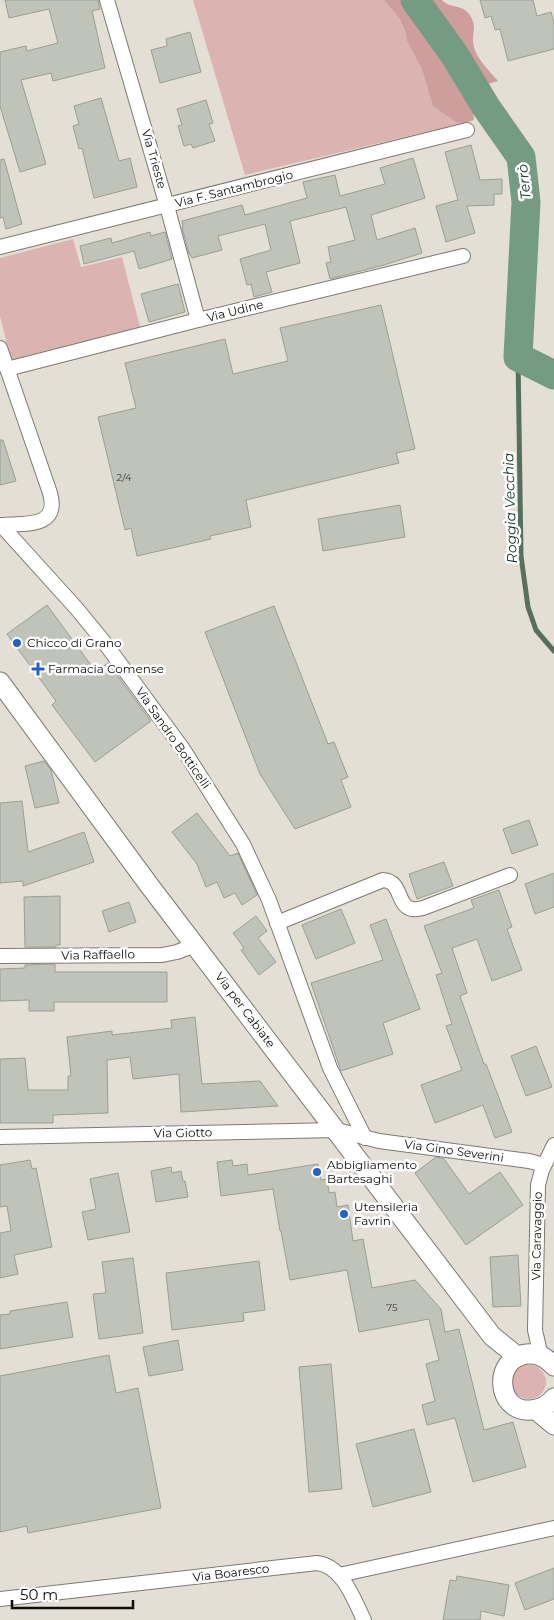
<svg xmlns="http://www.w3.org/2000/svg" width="554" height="1620" font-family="Montserrat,sans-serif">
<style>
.green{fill:#dbb4b2}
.forest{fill:#ce9e9c}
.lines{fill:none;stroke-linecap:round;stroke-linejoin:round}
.stream{stroke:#54715e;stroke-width:5}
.river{stroke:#739c83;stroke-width:29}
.building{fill:#bfc3b9;stroke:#9a9e94}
.street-casing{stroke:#7d7a71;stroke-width:16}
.secondary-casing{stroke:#7d7a71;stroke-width:21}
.street{stroke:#fff;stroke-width:14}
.secondary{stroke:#fff;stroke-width:19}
.poi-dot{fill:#1d62cd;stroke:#fff;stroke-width:2}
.labels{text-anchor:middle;stroke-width:5;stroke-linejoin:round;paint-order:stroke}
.number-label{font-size:10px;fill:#3a3a35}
.street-label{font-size:12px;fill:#0d0c09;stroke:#fff}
.poi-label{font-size:12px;fill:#0d0c09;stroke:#fff;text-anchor:start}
.water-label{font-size:14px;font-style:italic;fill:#0e311f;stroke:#fff}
</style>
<rect width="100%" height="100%" fill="#e3dfd5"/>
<g class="green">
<polygon points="193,0 393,0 460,103 464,123 245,175"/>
<polygon points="73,239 81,267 122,257 140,327 11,360 0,316 0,258"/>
<circle cx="529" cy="1382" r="17"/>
</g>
<g class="forest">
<polygon points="384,0 405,0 414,9 420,27 433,46 449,54 462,76 471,91 474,120 464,123 456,122 433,106 422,69 407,41 406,33 400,19"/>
<path d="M 419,0 L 442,0 C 450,9 462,4 469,14 C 477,25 473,30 473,41 C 474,57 488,69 498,81 L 481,86 L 459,54 Z"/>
</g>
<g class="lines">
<polyline class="stream" points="518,357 521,556 528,607 536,630 554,651"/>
<polyline class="river" points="415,0 454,54 486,107 521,157 526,202 518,357 554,375"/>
</g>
<g class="building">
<polygon points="5,0 98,0 100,9 92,11 105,68 53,81 51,73 21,80 46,164 20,172 0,106 0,52 26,46 27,51 58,43 49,9 9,18"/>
<polygon points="480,0 533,0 537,16 551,12 554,22 554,49 508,61 500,29 495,30 491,16 485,18"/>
<polygon points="190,32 201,72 160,83 151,50 167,46 166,39"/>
<polygon points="101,98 119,161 130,158 137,187 94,198 82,148 79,149 73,126 79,124 74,106"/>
<polygon points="206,100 213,123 209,124 215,141 193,148 191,144 184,146 178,126 182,125 177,109"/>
<polygon points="471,145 480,180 502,179 502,194 494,194 494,205 467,206 475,233 446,242 436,206 458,200 445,152"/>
<polygon points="413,158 425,198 371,215 377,240 415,228 422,253 384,265 330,279 326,263 331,262 328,247 355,240 346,207 290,221 300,263 266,272 272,292 254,297 251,284 247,285 240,259 271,250 265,224 218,236 222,250 192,258 190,254 189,254 182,227 183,227 182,221 242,205 245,215 307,198 303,182 335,175 340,196 385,184 380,168"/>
<polygon points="4,159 22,224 6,229 3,217 0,218 0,160"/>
<polygon points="150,232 151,236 165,232 172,259 139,269 134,251 84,264 80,246 111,238 112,243"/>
<polygon points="178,284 185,312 149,322 141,294"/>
<polygon points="381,305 415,449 396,453 399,463 246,500 251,527 210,536 211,539 137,556 131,528 125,530 98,417 136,408 125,363 225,339 233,374 288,361 280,328"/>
<polygon points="0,440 3,440 16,481 0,485"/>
<polygon points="400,505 405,537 323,551 318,519"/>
<polygon points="47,605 96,672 108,663 151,721 95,762 52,705 56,701 7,634"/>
<polygon points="274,606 328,744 334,742 348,777 341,780 351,807 295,829 260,774 205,632"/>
<polygon points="44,761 51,770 59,803 35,808 25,766"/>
<polygon points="22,801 28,852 84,832 94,862 23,886 23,881 0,883 0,803"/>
<polygon points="197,813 230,856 238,853 257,895 242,905 235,893 224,898 217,882 206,887 197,864 172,832"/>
<polygon points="529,820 538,845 512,854 503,829"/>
<polygon points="444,862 453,886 417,899 409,874"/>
<polygon points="554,873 554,907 535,914 525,884"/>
<polygon points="499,890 512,927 507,929 522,970 492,981 477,939 452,948 467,993 460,996 484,1064 486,1064 512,1132 495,1138 483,1105 435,1123 421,1085 462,1070 446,1026 452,1024 436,975 442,973 424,926 474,908 471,900"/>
<polygon points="60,896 60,945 56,945 56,947 25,947 24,897"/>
<polygon points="129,902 136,922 109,932 102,911"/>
<polygon points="341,909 355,943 316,959 302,925"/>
<polygon points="256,916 267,931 258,938 276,962 259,975 241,950 244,948 233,933"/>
<polygon points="386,919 420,1009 383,1023 393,1054 341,1071 311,983 383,960 370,925"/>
<polygon points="55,964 55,972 167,972 167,1002 54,1002 54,1011 29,1011 29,1000 0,1001 0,969 25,968 25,965"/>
<polygon points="195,1017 202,1084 260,1081 278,1106 181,1112 179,1074 133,1079 130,1057 107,1060 108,1113 53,1115 53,1123 0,1123 0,1059 25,1058 28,1090 68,1090 68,1076 71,1076 67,1037 112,1031 112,1035 172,1028 171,1020"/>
<polygon points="536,1046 552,1087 526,1096 511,1056"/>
<polygon points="436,1157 444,1159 469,1194 500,1172 523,1205 466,1245 415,1173"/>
<polygon points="30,1160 32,1169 36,1168 52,1247 14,1255 18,1274 0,1278 0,1233 11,1231 7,1206 0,1207 0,1165"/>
<polygon points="232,1160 233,1166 247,1164 248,1175 318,1164 321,1180 327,1179 329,1193 335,1192 337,1207 348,1205 353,1241 363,1239 372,1288 415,1280 441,1309 445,1332 459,1329 484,1430 513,1422 526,1467 473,1482 455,1418 427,1425 422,1405 435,1401 426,1364 439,1360 429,1319 359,1332 347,1270 290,1280 281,1231 280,1231 273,1189 221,1196 217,1162"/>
<polygon points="171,1167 172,1173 181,1171 183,1181 185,1181 188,1197 156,1202 151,1171"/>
<polygon points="118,1173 130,1232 88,1240 82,1212 96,1209 90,1179"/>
<polygon points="518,1255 521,1306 493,1307 490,1257"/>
<polygon points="133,1258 143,1333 99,1339 93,1294 106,1293 102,1262"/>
<polygon points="259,1261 265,1310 243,1313 244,1321 172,1330 166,1273"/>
<polygon points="67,1302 73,1337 0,1349 0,1315 10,1314 10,1311"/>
<polygon points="178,1340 183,1370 149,1376 143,1347"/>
<polygon points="109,1355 116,1393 138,1388 161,1508 28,1533 27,1526 0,1532 0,1376"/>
<polygon points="331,1364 342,1489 309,1492 299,1367"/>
<polygon points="414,1429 431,1492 373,1507 356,1444"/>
<polygon points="554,1568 554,1599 525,1610 515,1583"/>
<polygon points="457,1576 509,1585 504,1616 481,1611 480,1620 443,1620 450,1580 456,1581"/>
</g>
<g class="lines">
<defs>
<g id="street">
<polyline points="107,0 167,206 198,320"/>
<polyline points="0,247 467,130"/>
<path d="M 0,348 L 50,493 C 60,529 24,523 0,525"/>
<polyline points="7,369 198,320 463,256"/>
<polyline points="1,525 77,609 104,642 183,749 243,844 269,900 330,1068 365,1138"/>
<path d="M 277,923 L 383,880 C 406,881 393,916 423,908 L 510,875"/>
<polyline points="0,956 162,955 177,952 195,945"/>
<polyline points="0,1137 337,1130 379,1141 529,1161 544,1165"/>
<polyline points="543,1357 539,1348 535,1330 538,1185 542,1170 554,1145"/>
<polyline points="339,1575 554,1528"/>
<path d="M 0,1599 L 317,1563 C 343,1566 354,1600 364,1620"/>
</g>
<g id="secondary">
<polyline points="0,682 149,885 492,1336 518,1357"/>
<path d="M 554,1366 C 547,1358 538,1353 527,1354 C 492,1358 496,1413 531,1410 C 541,1409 548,1406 554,1398"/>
<polyline points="536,1410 554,1425"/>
</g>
</defs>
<use href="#street" class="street-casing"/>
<use href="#secondary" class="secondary-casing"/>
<use href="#street" class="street"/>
<use href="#secondary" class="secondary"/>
</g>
<g class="poi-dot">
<circle cx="17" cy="643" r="5"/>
<path d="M35.5 661.5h5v5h5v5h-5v5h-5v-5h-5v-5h5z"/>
<circle cx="317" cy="1172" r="5"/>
<circle cx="344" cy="1214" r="5"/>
</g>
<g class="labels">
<g class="number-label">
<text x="124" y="481">2/4</text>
<text x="392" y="1311">75</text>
</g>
<g class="street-label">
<text transform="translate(154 159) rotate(74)" y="4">Via Trieste</text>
<text transform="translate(234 189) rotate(-14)" y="4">Via F. Santambrogio</text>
<text transform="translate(235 311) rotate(-14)" y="4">Via Udine</text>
<text transform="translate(173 738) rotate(55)" y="4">Via Sandro Botticelli</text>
<text transform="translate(98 955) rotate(-1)" y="4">Via Raffaello</text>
<text transform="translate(245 1010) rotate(53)" y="4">Via per Cabiate</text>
<text transform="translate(183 1133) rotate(-1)" y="4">Via Giotto</text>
<text transform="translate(454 1151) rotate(8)" y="4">Via Gino Severini</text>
<text transform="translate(537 1236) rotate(-89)" y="4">Via Caravaggio</text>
<text transform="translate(231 1573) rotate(-7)" y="4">Via Boaresco</text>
</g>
<g class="poi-label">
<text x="27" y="647">Chicco di Grano</text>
<text x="48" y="673">Farmacia Comense</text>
<text x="327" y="1169">Abbigliamento<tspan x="327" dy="14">Bartesaghi</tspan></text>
<text x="354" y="1211">Utensileria<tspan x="354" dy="14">Favrin</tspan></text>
</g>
<g class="water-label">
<text transform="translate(524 182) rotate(-96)" y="5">Terrò</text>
<text transform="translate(510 508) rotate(-92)" y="5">Roggia Vecchia</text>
</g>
</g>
<path d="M12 1600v8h121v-8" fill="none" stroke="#0d0c09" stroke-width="2.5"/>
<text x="20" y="1600" font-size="15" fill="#0d0c09" stroke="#ffffff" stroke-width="4" paint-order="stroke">50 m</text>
</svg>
